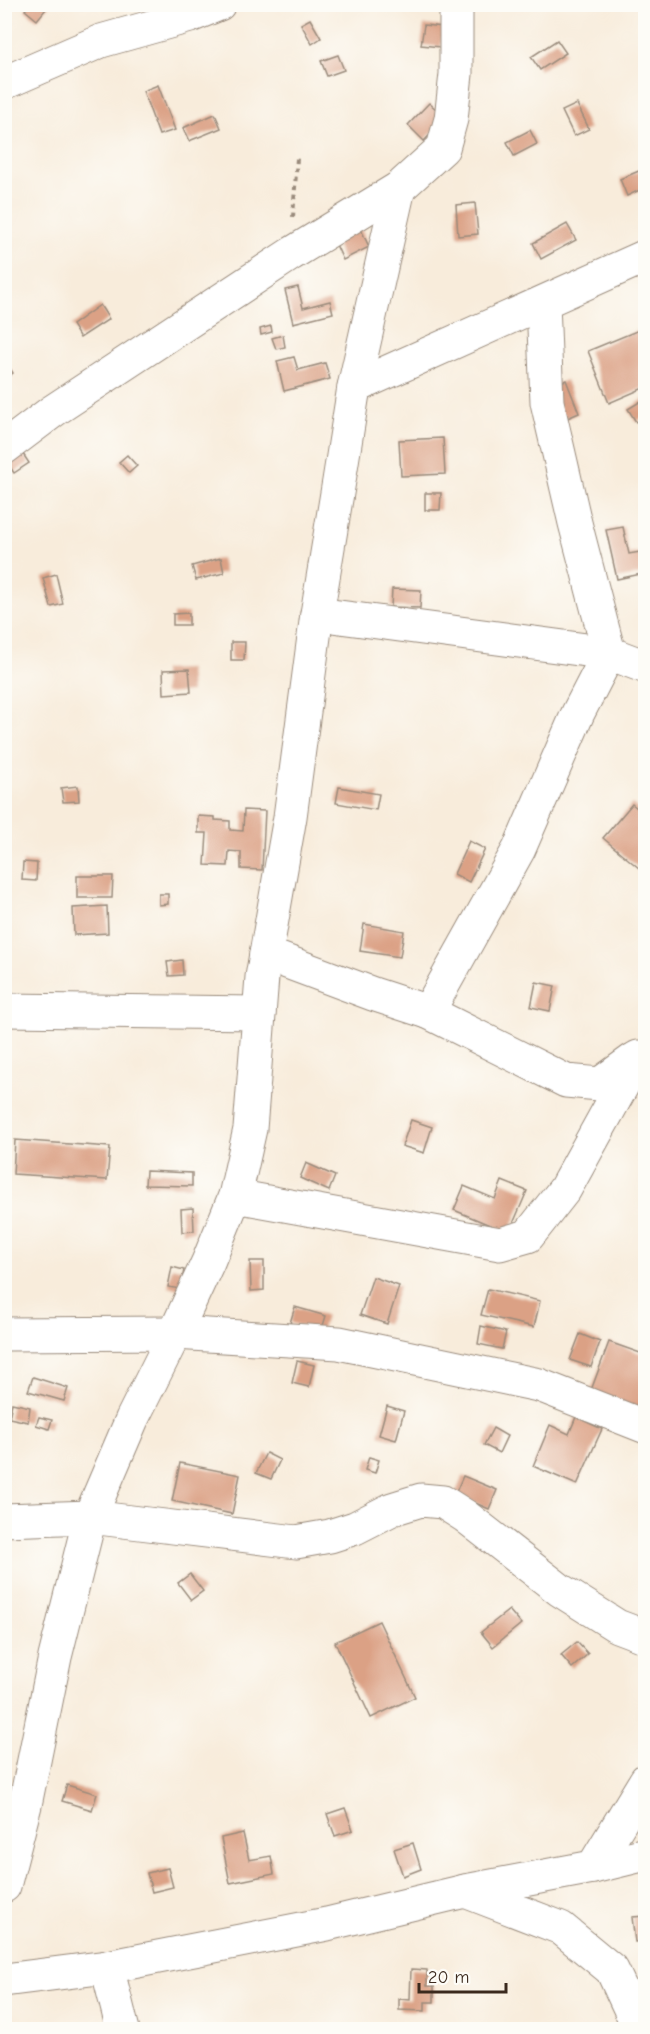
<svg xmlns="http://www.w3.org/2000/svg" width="650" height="2034" font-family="'Comic Neue',sans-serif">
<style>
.building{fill:#dba185}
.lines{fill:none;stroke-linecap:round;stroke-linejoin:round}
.minor-casing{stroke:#9a8b7c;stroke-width:35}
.path{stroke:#9a8b7c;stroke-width:4;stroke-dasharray:4.5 4.5;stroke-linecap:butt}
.minor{stroke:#fff;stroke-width:33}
</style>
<rect width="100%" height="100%" fill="#fdfcf7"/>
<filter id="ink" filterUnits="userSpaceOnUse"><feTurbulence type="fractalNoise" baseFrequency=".0167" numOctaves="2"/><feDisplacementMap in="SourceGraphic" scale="12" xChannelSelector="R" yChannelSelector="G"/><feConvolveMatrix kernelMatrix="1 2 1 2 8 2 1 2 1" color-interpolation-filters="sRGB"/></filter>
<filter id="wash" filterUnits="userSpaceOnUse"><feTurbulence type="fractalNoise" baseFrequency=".008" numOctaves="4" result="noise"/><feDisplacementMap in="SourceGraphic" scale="24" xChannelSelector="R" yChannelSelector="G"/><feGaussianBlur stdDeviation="1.35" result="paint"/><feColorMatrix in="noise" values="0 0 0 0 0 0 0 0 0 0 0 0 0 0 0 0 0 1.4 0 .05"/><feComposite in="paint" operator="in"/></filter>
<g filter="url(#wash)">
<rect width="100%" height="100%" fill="#f8ecdb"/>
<g id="blocks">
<g class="building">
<polygon points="30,4 50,4 37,20 25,10"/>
<polygon points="310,19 321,38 312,44 301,24"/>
<polygon points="424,25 443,27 441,47 421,45"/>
<polygon points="557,40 566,53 540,70 531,57"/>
<polygon points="338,55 344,70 327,76 321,61"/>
<polygon points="158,85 175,130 159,135 143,91"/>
<polygon points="429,103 446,118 424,141 408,125"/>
<polygon points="577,104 589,129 574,136 562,111"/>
<polygon points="215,114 221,128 189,141 183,128"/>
<polygon points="530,130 537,144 514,156 507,142"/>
<polygon points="646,168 646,187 627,196 620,179"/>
<polygon points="475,203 478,234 458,236 456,205"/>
<polygon points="567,224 576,240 541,259 533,243"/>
<polygon points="360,227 369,247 343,260 334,240"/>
<polygon points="298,287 303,308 330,301 333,313 293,323 285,290"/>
<polygon points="100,305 109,319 80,338 72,325"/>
<polygon points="271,326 272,332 261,335 260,329"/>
<polygon points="646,327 646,387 609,403 588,351"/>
<polygon points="283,335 285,347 276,349 272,338"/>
<polygon points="294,357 298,370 325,363 330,379 284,391 277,361"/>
<polygon points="4,359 13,373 4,379"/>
<polygon points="566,380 579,413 563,420 550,387"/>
<polygon points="646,398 646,416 636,422 628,409"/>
<polygon points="443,438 445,474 401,476 399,440"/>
<polygon points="23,454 29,463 14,473 8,464"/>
<polygon points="127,455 137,466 129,473 119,462"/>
<polygon points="425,493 441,493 440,510 425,510"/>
<polygon points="623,527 629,554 646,551 646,573 617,579 606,530"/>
<polygon points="221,558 224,573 196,580 192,566"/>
<polygon points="56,574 63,604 51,607 43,578"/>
<polygon points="392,589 421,590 420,608 391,607"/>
<polygon points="189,613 189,625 173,625 173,614"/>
<polygon points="231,642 245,642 244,660 231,660"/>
<polygon points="189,669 191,692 164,694 163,670"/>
<polygon points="78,786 79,801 63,802 61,788"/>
<polygon points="339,787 379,794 376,810 336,803"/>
<polygon points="632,804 646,815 646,874 603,838"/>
<polygon points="244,810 265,811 262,870 241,869 241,852 229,851 228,866 205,865 207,833 198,833 198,816 215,817 215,820 230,821 230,830 243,831"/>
<polygon points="469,841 485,849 469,882 454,874"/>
<polygon points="23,862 37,863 36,881 22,880"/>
<polygon points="77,876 113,876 112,898 77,898"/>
<polygon points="159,894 168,894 168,904 159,905"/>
<polygon points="107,906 108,933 74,935 73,908"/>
<polygon points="364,924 404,931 400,957 360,951"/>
<polygon points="182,960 183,975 169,976 167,962"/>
<polygon points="536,982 555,986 550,1011 531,1007"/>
<polygon points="411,1120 432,1127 424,1153 402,1146"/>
<polygon points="15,1140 110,1147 107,1180 13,1174"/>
<polygon points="306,1163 335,1176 329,1191 300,1178"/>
<polygon points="146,1171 192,1173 192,1186 145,1185"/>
<polygon points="502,1181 527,1191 509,1233 454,1210 464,1186 495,1199"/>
<polygon points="193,1208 194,1231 182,1232 181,1209"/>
<polygon points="250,1261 264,1261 264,1290 251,1291"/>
<polygon points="172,1267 184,1270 180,1289 168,1287"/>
<polygon points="373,1277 399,1286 387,1324 360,1315"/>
<polygon points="488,1289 540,1301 534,1327 481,1315"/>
<polygon points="295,1307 326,1316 321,1332 290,1323"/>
<polygon points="481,1326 506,1332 502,1349 478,1344"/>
<polygon points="580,1334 600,1342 591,1367 570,1360"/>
<polygon points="609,1342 646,1355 646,1414 590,1393"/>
<polygon points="297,1361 314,1365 309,1387 292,1383"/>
<polygon points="33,1377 68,1388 64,1401 28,1391"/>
<polygon points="12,1403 30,1407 28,1422 9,1418"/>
<polygon points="387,1406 404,1411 396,1440 379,1435"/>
<polygon points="39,1417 52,1420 49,1429 36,1425"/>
<polygon points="576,1417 602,1429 577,1485 533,1466 550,1425 569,1434"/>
<polygon points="493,1428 507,1436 499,1453 484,1445"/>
<polygon points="266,1453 280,1460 271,1479 256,1473"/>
<polygon points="369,1457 379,1460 375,1473 365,1470"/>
<polygon points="180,1463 240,1475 232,1514 172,1501"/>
<polygon points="463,1476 497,1490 489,1509 455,1494"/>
<polygon points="190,1574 203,1591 191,1600 178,1583"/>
<polygon points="509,1610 521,1624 493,1647 481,1632"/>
<polygon points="379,1621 415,1697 371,1718 335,1642"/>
<polygon points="577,1642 588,1654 572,1668 561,1655"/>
<polygon points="67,1785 97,1794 92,1810 62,1801"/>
<polygon points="345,1808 353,1830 335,1836 327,1814"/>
<polygon points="243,1833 249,1860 271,1856 274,1874 230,1883 221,1838"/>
<polygon points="413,1843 421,1869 403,1876 394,1849"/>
<polygon points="168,1868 173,1887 152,1892 147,1873"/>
<polygon points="646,1916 646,1941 635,1942 632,1917"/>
<polygon points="411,1969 427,1970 427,1986 434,1986 434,2002 425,2002 425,2011 399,2010 399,1999 410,2000"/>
</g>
</g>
</g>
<g filter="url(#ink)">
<use href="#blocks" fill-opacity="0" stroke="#9a8b7c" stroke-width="1.5"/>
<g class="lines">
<defs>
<g id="minor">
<polyline points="4,83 101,41 190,16 219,4"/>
<polyline points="354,387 646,256"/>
<polyline points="4,448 53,411 291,254 399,188 443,148 451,119 456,74 456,4"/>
<polyline points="317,614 609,653 646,667"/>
<polyline points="266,954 373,994 428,1012 519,849 578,713 609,653 575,523 547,402 543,303"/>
<polyline points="4,1010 259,1013"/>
<polyline points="428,1012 566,1081 600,1084 633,1060"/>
<polyline points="235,1196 500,1244 528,1236 565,1189 638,1057"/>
<polyline points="4,1334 175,1333 339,1343 539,1385 646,1427"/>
<polyline points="4,1520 90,1517 296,1542 330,1536 355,1528 392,1509 421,1500 443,1502 465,1516 560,1590 617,1626 646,1637"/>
<polyline points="593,1867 646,1854"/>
<polyline points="4,1886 25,1805 55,1657 90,1517 132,1419 175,1333 208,1262 235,1196 250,1129 262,977 290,817 317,614 339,481 354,387 399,188"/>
<polyline points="465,1891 561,1928 612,1970 640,2030"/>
<polyline points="107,1967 123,2030"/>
<polyline points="4,1980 107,1967 327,1924 465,1891 593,1867 646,1780"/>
</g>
</defs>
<use href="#minor" class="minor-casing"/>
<polyline class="path" points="293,217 297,158"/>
<use href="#minor" class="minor"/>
</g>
</g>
<rect width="650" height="2034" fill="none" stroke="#fdfcf7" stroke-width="24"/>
<path d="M419 1983v9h87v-9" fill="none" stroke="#3b2a1e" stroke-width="3"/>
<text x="428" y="1983" font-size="18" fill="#3b2a1e" stroke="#fdfcf7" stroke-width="4.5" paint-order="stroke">20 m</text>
</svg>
